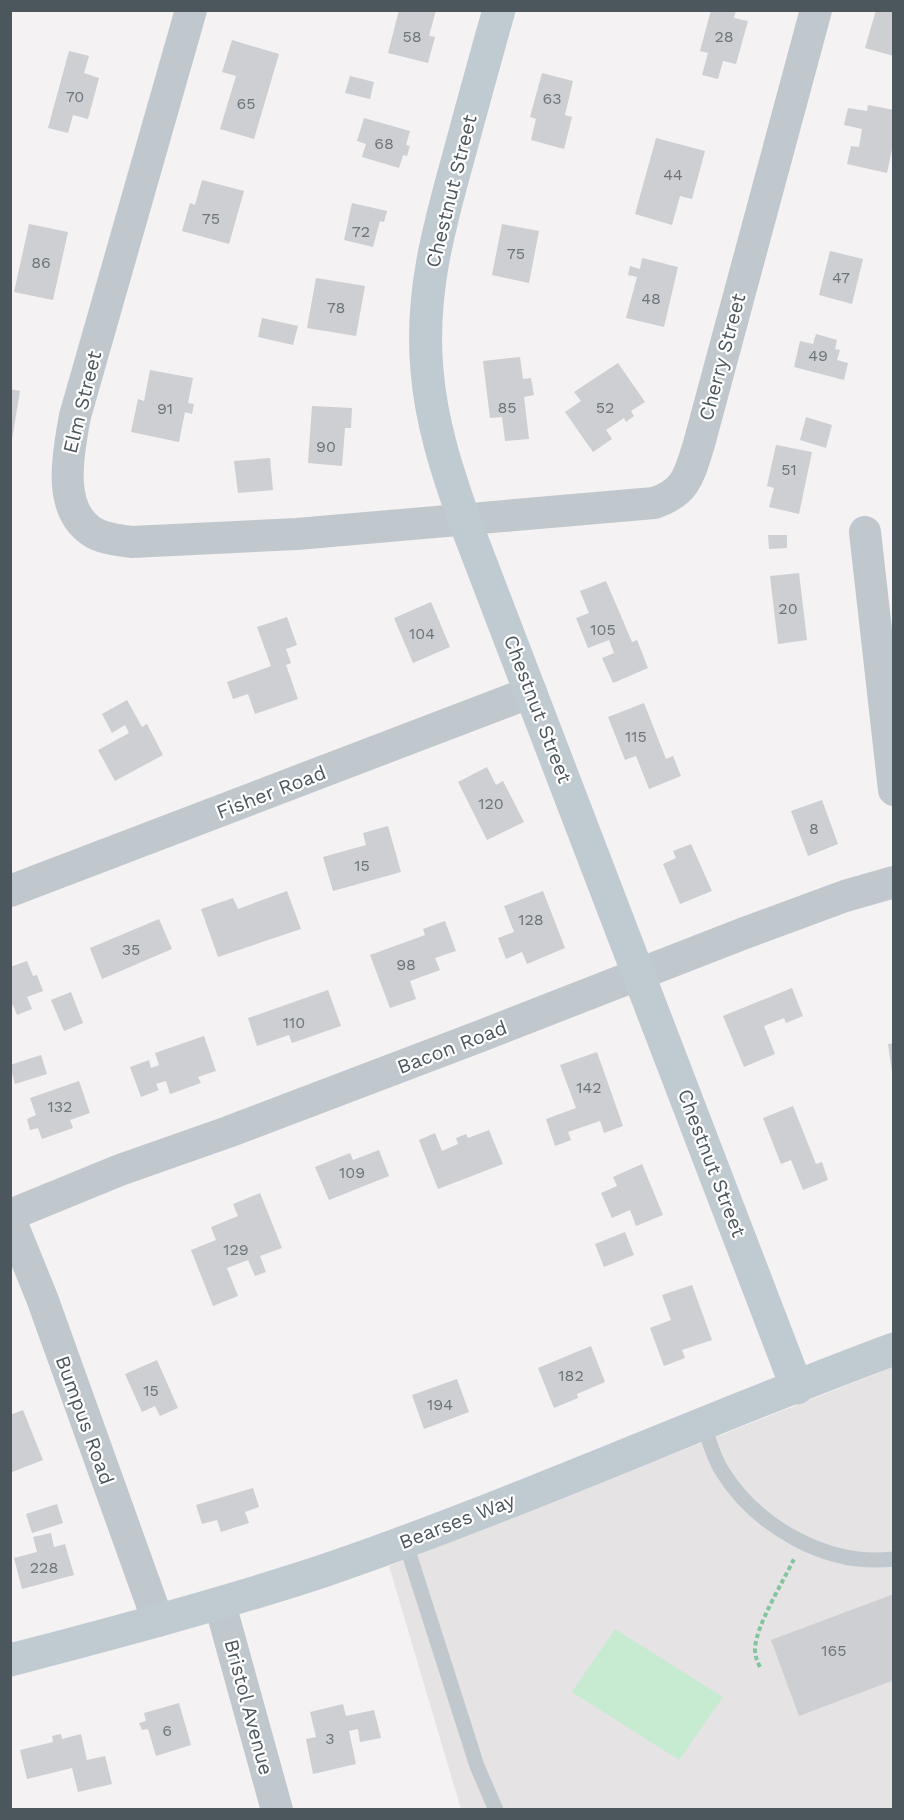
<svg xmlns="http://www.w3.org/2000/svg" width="904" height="1820" font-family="'Work Sans',sans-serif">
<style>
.education{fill:#e5e3e4}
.green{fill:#c7ebd1}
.building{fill:#cdcfd3}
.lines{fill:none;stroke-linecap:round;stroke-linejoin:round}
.path{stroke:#83c59d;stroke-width:4;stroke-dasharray:4.5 3;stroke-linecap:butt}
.lane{stroke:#c0c8cd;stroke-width:15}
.street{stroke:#c0c8cd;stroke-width:32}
.secondary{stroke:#c0cad1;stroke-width:33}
.labels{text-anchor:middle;stroke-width:4.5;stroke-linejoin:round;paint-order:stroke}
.number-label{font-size:16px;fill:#6c757a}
.street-label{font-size:20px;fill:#4c575d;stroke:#fff}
</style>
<rect width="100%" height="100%" fill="#f4f2f3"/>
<polygon class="education" points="893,1367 893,1809 461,1809 389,1566"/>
<polygon class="green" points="615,1629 723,1697 679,1760 572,1692"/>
<g class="building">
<polygon points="399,10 436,10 429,36 435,37 428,63 388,53"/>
<polygon points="711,10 736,10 734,18 748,21 736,64 723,61 718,79 702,75 708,53 700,51"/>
<polygon points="876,10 894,10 894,56 865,48"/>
<polygon points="232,40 279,54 254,139 220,129 236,76 222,72"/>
<polygon points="69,51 89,56 84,73 99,78 88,119 73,115 68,133 48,128"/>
<polygon points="542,73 573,81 565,115 572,117 564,149 531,140 536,119 530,117"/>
<polygon points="350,76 374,82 370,99 345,93"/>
<polygon points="868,105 894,110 894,140 887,173 847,164 851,146 859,147 862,129 844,125 848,108 867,111"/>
<polygon points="364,118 410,131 406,145 410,146 407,156 403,155 399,168 362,157 366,144 357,141"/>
<polygon points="656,138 705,151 692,199 680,196 672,225 635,214"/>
<polygon points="202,180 244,191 229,244 182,231 190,203 195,205"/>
<polygon points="352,203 387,211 384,222 380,221 373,247 344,240"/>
<polygon points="29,224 68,232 53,300 14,292"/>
<polygon points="502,224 539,231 529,283 492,275"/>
<polygon points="830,251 863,259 852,304 819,295"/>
<polygon points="642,258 678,267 664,327 626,318 637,277 628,275 630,266 640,269"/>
<polygon points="316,278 365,286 356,336 307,328"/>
<polygon points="262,318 298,326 293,345 258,337"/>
<polygon points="816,334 837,340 835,349 840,350 837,360 848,363 844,380 794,367 800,341 813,344"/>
<polygon points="520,357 523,379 531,378 534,395 524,397 529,439 505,441 502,417 490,418 483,361"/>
<polygon points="618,363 645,402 631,411 634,416 626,422 624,418 606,430 612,439 593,452 565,412 581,401 574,392"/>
<polygon points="150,370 193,378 188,403 194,404 192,414 185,412 179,442 131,432 138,399 144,401"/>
<polygon points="10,389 20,391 12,439 10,439"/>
<polygon points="312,406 352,408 351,428 345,428 342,466 308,463"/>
<polygon points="806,417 832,425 826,448 800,440"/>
<polygon points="776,445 812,452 799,514 769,507 774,488 767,486"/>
<polygon points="270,458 273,490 238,493 234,461"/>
<polygon points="768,535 787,535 787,548 769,549"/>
<polygon points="799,573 807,640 778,644 770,576"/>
<polygon points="606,581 632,642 637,640 648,668 613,683 602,658 614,653 609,640 588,648 576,618 589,613 580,591"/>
<polygon points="431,602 450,647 413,663 394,618"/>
<polygon points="287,617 297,645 286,649 291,663 286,665 298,699 255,714 248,694 233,699 227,682 271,666 257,627"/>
<polygon points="127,700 142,727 147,724 163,755 115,781 98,750 129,733 125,725 112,733 102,714"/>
<polygon points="644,703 666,759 673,756 681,776 649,789 636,756 625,760 608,717"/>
<polygon points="487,767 496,785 503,781 524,822 487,840 458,782"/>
<polygon points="822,800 838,844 808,856 791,811"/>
<polygon points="388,826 401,872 333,891 323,857 366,845 363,833"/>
<polygon points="691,844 712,891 680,904 663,864 676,858 673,851"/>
<polygon points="287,891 301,929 218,957 201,909 233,898 238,909"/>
<polygon points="543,891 565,948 527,964 522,952 506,959 498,938 514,932 504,906"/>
<polygon points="159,919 172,949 102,979 90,948"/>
<polygon points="445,921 456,951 435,958 440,970 410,981 416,999 390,1008 370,955 425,935 423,929"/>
<polygon points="27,961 33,976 37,975 43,991 27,997 32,1009 17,1015 13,1005 10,1006 10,967"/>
<polygon points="792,988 803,1016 786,1023 784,1018 764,1026 775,1054 744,1067 723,1016"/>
<polygon points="328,990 341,1026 292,1043 289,1035 257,1046 248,1018"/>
<polygon points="71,992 83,1023 64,1031 51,1000"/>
<polygon points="204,1036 216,1071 198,1077 201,1083 170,1094 166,1081 156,1084 159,1090 141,1097 130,1067 149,1060 151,1068 159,1065 155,1053"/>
<polygon points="894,1043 894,1072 892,1072 888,1044"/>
<polygon points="597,1052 623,1126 604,1133 600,1121 568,1132 571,1140 555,1146 546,1119 576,1108 560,1065"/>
<polygon points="41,1055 47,1074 15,1084 10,1065"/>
<polygon points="79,1081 90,1113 70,1120 73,1128 42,1139 38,1128 30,1130 27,1119 36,1115 30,1098"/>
<polygon points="793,1106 816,1164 822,1162 828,1180 803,1190 791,1160 781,1164 763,1118"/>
<polygon points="489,1130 503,1164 438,1189 419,1140 435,1133 442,1151 458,1144 456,1138 466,1134 468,1138"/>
<polygon points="379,1150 389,1176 329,1200 315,1167 350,1153 353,1160"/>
<polygon points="642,1164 663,1215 636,1226 630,1210 612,1218 601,1193 617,1186 613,1177"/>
<polygon points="260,1193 282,1248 260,1256 266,1272 255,1276 248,1260 227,1268 238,1296 213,1306 191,1250 216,1240 211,1227 238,1216 233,1204"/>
<polygon points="625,1232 634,1255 604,1267 595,1244"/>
<polygon points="692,1285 712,1340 682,1350 685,1358 664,1366 650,1328 671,1320 662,1295"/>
<polygon points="591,1346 605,1382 577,1394 578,1398 554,1408 538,1368"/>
<polygon points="157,1360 178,1408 160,1416 155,1406 142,1412 125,1374"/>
<polygon points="457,1379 469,1412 424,1429 412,1395"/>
<polygon points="23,1410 43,1460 12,1472 10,1415"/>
<polygon points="253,1488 259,1507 245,1512 249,1523 221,1532 217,1520 202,1524 196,1505"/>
<polygon points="57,1504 63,1523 32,1533 26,1514"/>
<polygon points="51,1533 54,1547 65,1544 74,1575 22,1589 14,1558 37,1552 33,1537"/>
<polygon points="894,1594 894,1680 799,1716 771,1640"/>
<polygon points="179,1703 191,1745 156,1756 148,1729 142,1730 139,1723 146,1721 144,1713"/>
<polygon points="343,1704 346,1716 374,1710 381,1738 360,1742 358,1729 349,1731 356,1764 313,1774 306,1739 316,1737 310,1712"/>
<polygon points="61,1734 62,1739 81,1734 87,1760 105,1756 112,1784 78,1792 72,1768 27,1779 20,1750 53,1742 52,1736"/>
</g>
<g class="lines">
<path class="path" d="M 760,1667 C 757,1661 755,1656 755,1649 C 756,1625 783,1582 794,1559"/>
<g class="lane">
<path d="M 703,1424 C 709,1439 713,1457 722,1471 C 757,1527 827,1567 894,1559"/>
<polyline points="405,1541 477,1766 496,1810"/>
</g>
<g class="street">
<path d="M 191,10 L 75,416 C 69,450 56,507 91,531 C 102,539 119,540 132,542 L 297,534 L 654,503 C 687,492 689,475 699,444 L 816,10"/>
<polyline points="865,532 894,790"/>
<polyline points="10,891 531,692"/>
<polyline points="10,1215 120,1170 228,1132 478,1037 742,934 845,896 894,882"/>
<polyline points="10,1219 42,1298 158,1621"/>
<polyline points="220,1604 277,1810"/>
</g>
<g class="secondary">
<path d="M 499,10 C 485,59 472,107 459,155 C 439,227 420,294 427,370 C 431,422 447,471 464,519 L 797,1388"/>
<path d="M 10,1660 C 115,1633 220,1605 323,1571 C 516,1505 702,1420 894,1349"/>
</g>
</g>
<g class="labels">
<g class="number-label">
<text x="412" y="42">58</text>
<text x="724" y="42">28</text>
<text x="75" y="102">70</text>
<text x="552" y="104">63</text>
<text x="246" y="109">65</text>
<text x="384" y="149">68</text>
<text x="673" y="180">44</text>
<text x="211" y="224">75</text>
<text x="361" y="237">72</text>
<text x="516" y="259">75</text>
<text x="41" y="268">86</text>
<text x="841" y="283">47</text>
<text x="651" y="304">48</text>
<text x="336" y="313">78</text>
<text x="818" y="361">49</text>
<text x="507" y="413">85</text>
<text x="605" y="413">52</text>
<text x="165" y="414">91</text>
<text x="326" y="452">90</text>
<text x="789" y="475">51</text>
<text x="788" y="614">20</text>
<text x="603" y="635">105</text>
<text x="422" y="639">104</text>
<text x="636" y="742">115</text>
<text x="491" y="809">120</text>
<text x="814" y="834">8</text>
<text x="362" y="871">15</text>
<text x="531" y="925">128</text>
<text x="131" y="955">35</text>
<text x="406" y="970">98</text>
<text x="294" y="1028">110</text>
<text x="589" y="1093">142</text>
<text x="60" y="1112">132</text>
<text x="352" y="1178">109</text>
<text x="236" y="1255">129</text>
<text x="571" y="1381">182</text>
<text x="151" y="1396">15</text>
<text x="440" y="1410">194</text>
<text x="44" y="1573">228</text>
<text x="834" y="1656">165</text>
<text x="167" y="1736">6</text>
<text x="330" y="1744">3</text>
</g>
<g class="street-label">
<text transform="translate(451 191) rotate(-76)" y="7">Chestnut Street</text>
<text transform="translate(722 357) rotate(-75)" y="7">Cherry Street</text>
<text transform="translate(82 402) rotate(-76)" y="7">Elm Street</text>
<text transform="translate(538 709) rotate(69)" y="7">Chestnut Street</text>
<text transform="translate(271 792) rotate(-21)" y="7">Fisher Road</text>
<text transform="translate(452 1047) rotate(-21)" y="7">Bacon Road</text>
<text transform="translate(712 1163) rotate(69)" y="7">Chestnut Street</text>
<text transform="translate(85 1420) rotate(70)" y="7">Bumpus Road</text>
<text transform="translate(457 1521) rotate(-21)" y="7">Bearses Way</text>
<text transform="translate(249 1707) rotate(75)" y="7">Bristol Avenue</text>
</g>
</g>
<rect width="904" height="1820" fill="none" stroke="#4c575d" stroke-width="24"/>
</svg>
